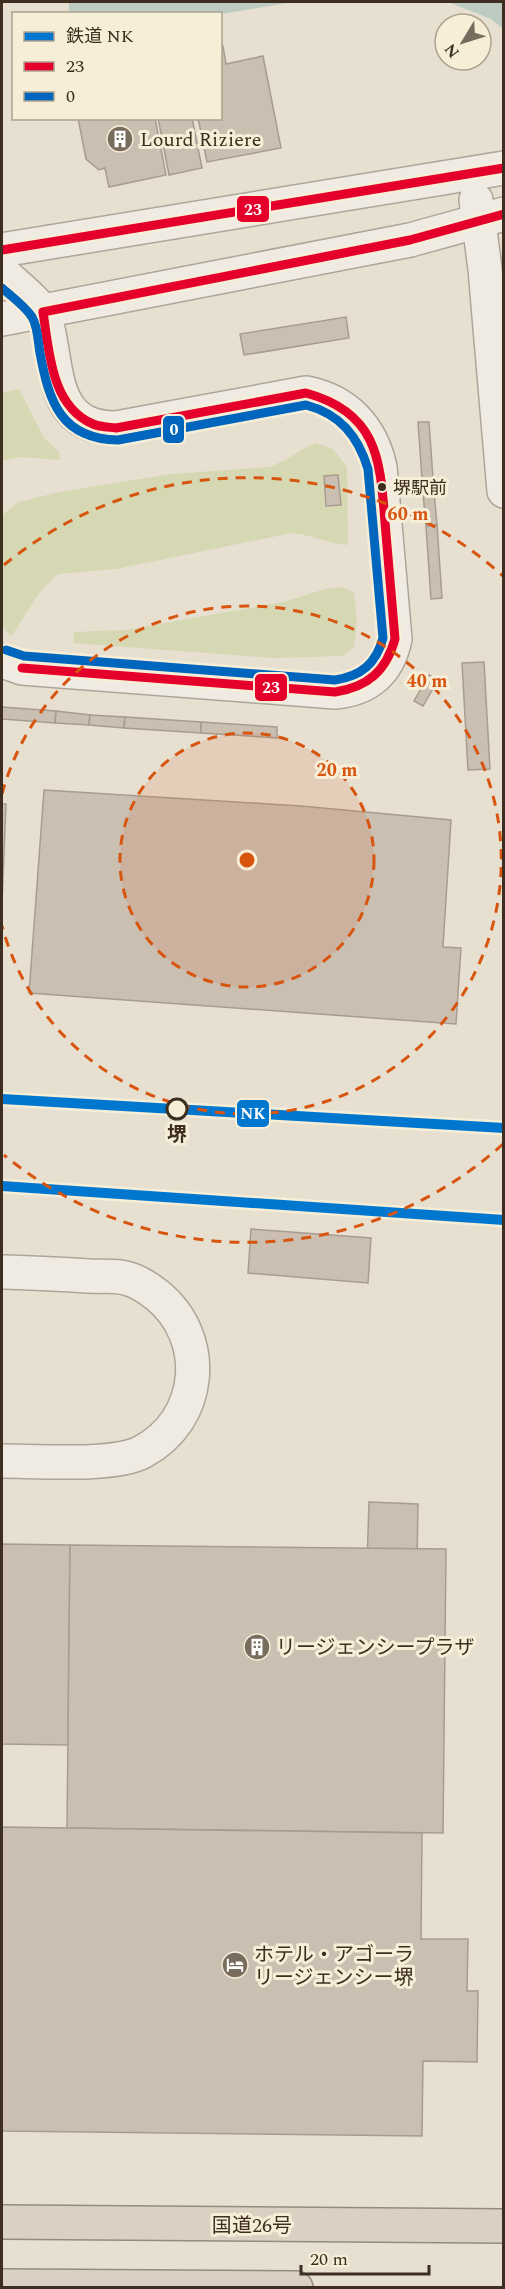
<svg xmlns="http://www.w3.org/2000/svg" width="505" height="2289" font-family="Spectral,'Noto Sans JP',serif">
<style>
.green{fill:#d6d7b3}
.water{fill:#bcccc2}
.pier{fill:#e7e0d1}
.building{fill:#cbbfb2;stroke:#a89c90;stroke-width:1.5}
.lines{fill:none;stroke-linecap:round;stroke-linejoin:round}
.minor-casing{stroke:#ada599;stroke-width:36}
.highway-casing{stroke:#928b80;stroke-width:36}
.minor{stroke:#efebe3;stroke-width:33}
.highway{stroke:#dad1c2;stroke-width:33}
.bus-1-casing{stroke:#f7eed8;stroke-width:14}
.bus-2-casing{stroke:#f7eed8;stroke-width:14}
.bus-1{stroke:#e4002b;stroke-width:9}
.bus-2{stroke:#0065bd;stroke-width:9}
.rail-1-casing{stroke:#f7eed8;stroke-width:15}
.rail-1{stroke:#0077ce;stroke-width:10}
.ring{fill:none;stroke:#d7550e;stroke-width:3;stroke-dasharray:10 8}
.bus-dot{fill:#3d2e20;stroke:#f7eed8;stroke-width:2}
.stop-dot{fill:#f7eed8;stroke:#3d2e20;stroke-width:3}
.labels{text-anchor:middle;stroke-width:6;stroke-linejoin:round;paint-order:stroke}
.bus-label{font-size:18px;fill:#3d2e20;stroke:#f7eed8;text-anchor:start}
.poi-label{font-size:20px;fill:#3d2e20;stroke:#f7eed8;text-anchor:start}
.stop-label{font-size:20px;font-weight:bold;fill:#3d2e20;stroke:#f7eed8}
.street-label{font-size:20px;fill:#3d2e20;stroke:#f7eed8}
.centre{fill:#d7550e;stroke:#f7eed8;stroke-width:3}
.ring-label{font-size:18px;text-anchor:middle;font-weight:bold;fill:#d7550e;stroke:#f7eed8;stroke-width:6;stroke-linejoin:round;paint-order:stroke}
.line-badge{stroke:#f7eed8;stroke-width:2}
.badge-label{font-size:16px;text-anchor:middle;font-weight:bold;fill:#fff}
</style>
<rect width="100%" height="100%" fill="#e7e0d1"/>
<g class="green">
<polygon points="19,389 44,438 59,452 60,460 20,457 2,461 2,393"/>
<path d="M 316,443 L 333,449 L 347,467 L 348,545 C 330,544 312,535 292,533 L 116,569 L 58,574 L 39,593 L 11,637 L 2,626 L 2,515 L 19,502 L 59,492 L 171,474 L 269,467 L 286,460 L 308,446 Z"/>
<polygon points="343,587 354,593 357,623 354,647 342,656 273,658 73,643 74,632 125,630 284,602 325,589"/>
</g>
<g class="water">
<polygon points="2,2 294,2 221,14 14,14"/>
<polygon points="448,2 503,2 503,29 491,19"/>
</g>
<polygon class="pier" points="2,2 69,2 69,13 14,14 14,45 2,45"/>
<g class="building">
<polygon points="220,46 223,46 226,64 263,56 281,148 207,162 198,118 220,118"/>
<polygon points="78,118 155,118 166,175 109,187 105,168 99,170 86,159"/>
<polygon points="158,118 192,118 202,168 169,175"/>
<polygon points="346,317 349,338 244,355 240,334"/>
<polygon points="418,422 429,422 434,492 423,493"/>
<polygon points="338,475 341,505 326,506 324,476"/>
<polygon points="434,492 437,525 426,526 423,493"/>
<polygon points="437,525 442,598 431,599 426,526"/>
<polygon points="484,662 490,769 468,770 462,663"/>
<polygon points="429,675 438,680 423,706 414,701"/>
<polygon points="2,707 56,711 55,723 2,719"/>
<polygon points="56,711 90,715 89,725 55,723"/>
<polygon points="90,715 125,717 124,728 89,725"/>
<polygon points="125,717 201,722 201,733 124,728"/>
<polygon points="201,722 277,727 277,738 201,733"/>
<polygon points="44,790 301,806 451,820 443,947 461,948 456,1024 29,993"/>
<polygon points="2,804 6,804 2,903"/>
<polygon points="251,1229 371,1238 368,1283 248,1273"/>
<polygon points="369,1502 418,1504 417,1565 367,1564"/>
<polygon points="2,1544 70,1545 68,1745 2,1744"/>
<polygon points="70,1545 446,1549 443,1833 67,1828"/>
<polygon points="2,1827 422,1833 421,1939 468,1939 467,1991 478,1991 477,2062 423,2061 422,2136 2,2131"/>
</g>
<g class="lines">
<defs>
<g id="minor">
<polyline points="476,200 485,269 504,491"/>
<polyline points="2,250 504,168"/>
<path d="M 2,272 C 10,280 41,305 44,314 C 60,360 46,428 116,428 L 306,393 C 346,401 371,427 380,467 L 395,639 C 388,672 368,689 335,692 L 22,668 L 2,661"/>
<polyline points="2,319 410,240 504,214"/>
<path d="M 2,1272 C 30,1273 59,1274 88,1276 C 100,1277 114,1275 125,1278 C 136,1280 148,1288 157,1295 C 210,1338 203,1420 142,1452 C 114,1467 36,1461 2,1461"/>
</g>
<g id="highway">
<polyline points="2,2222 504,2226"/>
<polyline points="2,2286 296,2288"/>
</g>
</defs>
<use href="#minor" class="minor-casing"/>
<use href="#highway" class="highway-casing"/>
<use href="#minor" class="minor"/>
<use href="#highway" class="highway"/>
<defs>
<g id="bus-1">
<polyline points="2,250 504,168"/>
<path d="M 22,668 L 335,692 C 368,687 386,671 395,639 C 392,604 389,569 386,534 C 380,467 383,414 306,393 L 116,428 C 108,427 100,427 93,424 C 51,406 49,351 43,312 L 410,240 L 504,214"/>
</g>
<path id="bus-2" d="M 2,288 C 11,296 25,306 32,317 C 38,327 38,342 40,353 C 49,402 61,439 118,440 L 306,405 C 340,414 358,436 368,469 L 383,638 C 376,664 361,676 335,680 L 24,656 L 6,650"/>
</defs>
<use href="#bus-1" class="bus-1-casing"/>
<use href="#bus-2" class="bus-2-casing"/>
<use href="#bus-1" class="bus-1"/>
<use href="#bus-2" class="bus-2"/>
<defs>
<g id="rail-1">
<polyline points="2,1099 504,1128"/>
<polyline points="2,1186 504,1220"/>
</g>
</defs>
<use href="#rail-1" class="rail-1-casing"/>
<use href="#rail-1" class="rail-1"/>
</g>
<circle cx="247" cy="860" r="127" fill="#d7550e" fill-opacity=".12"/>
<g class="ring">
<circle cx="247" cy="860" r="127"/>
<path d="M2 794A254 254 0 1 1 2 926"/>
<path d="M503 1144A382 382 0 0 1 4 1155M4 565A382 382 0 0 1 503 576"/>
</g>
<defs>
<symbol id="building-disc" viewBox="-11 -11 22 22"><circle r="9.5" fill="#786c5e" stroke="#f7eed8"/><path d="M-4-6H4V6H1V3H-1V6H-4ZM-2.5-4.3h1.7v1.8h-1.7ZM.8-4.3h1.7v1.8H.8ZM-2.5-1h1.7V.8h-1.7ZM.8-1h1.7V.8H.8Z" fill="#fff"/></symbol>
<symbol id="hotel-disc" viewBox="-11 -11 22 22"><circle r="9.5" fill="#786c5e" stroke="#f7eed8"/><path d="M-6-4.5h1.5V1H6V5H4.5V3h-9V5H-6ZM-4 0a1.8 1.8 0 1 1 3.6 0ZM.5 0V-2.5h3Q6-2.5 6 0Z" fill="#fff"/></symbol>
</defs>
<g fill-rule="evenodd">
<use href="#building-disc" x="105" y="124" width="30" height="30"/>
<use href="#building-disc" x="242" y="1632" width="30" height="30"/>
<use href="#hotel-disc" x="220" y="1950" width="30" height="30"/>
</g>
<circle class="bus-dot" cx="382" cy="487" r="5"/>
<circle class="stop-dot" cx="177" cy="1109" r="10"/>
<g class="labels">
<g class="bus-label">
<text x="393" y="494">堺駅前</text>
</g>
<g class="poi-label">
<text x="140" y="146">Lourd Riziere</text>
<text x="276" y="1654">リージェンシープラザ</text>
<text x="254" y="1961">ホテル・アゴーラ<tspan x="254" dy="23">リージェンシー堺</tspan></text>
</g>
<g class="stop-label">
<text x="177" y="1141">堺</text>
</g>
<g class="street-label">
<text x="252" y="2232">国道26号</text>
</g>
</g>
<circle cx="247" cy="860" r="9" class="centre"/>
<g class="ring-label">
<text x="408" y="520">60 m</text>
<text x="427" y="687">40 m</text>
<text x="337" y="776">20 m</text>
</g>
<g class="line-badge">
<rect x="236" y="195" width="34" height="28" rx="6" fill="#e4002b"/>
<rect x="162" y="415" width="23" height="29" rx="6" fill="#0065bd"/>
<rect x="254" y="673" width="34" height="29" rx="6" fill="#e4002b"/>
<rect x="236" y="1099" width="34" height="29" rx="6" fill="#0077ce"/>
</g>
<g class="badge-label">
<text x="253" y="215">23</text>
<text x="174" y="435">0</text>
<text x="271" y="693">23</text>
<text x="253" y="1119">NK</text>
</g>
<rect width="505" height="2289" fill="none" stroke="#3d2e20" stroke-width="6"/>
<rect x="12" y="12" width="210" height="108" fill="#f7eed8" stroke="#ada18e" stroke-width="1.5"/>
<rect x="24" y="32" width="30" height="9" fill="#0077ce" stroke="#ada18e" stroke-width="1.5"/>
<text x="66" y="42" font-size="18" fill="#3d2e20">鉄道 NK</text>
<rect x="24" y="62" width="30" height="9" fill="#e4002b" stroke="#ada18e" stroke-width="1.5"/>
<text x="66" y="72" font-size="18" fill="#3d2e20">23</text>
<rect x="24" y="92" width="30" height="9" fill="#0065bd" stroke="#ada18e" stroke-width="1.5"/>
<text x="66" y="102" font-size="18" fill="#3d2e20">0</text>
<g transform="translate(463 42) rotate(232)"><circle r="28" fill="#f7eed8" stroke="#ada18e" stroke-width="1.5"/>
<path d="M0-4.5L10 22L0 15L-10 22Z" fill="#786c5e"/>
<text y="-9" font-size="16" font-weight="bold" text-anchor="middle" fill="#3d2e20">N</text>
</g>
<path d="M301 2265v9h128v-9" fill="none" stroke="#3d2e20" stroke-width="3"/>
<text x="310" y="2265" font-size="18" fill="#3d2e20" stroke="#f7eed8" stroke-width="4.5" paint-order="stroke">20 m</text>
</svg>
